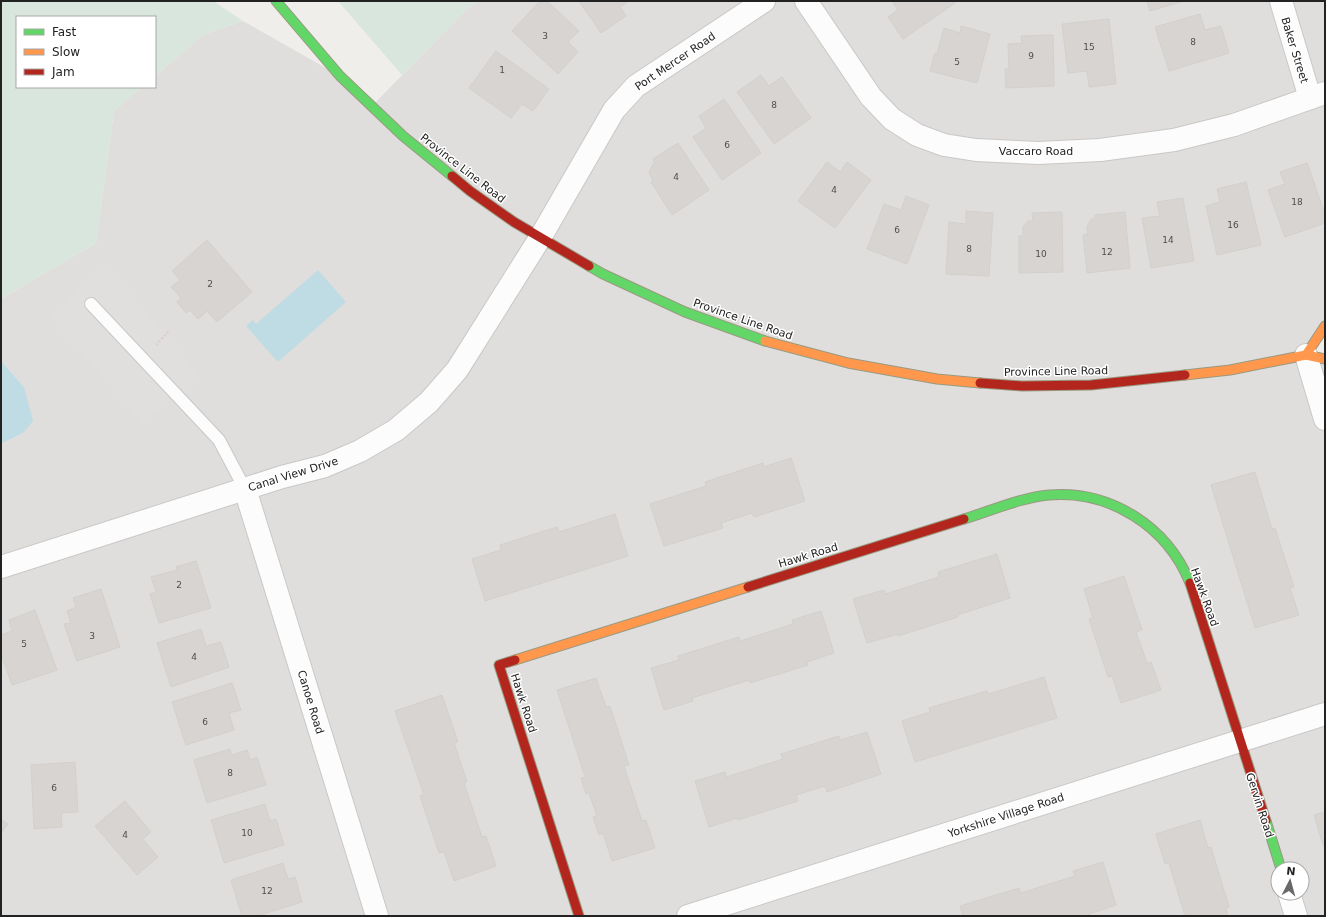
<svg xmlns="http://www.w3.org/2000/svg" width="1326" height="917" font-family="'DejaVu Sans',sans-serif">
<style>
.residential{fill:#dfdedc;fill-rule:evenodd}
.wetland{fill:#d9e6de}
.parking{fill:#e0dfde}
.water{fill:#bfdbe3}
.building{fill:#d7d4d2;stroke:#d3d0cc}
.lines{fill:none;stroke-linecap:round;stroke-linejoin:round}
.lane-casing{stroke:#c9c8c7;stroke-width:14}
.street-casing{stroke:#c9c8c7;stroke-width:24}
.fast-casing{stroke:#999a82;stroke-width:11}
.slow-casing{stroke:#999a82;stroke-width:11}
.jam-casing{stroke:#999a82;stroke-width:11}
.path{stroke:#dccecd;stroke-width:2.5;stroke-dasharray:2 2;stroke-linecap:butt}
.lane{stroke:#fdfcfc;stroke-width:12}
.street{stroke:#fdfcfc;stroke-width:22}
.fast{stroke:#63d668;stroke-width:9}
.slow{stroke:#ff974d;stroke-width:9}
.jam{stroke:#b3261e;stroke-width:9}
.labels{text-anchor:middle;stroke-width:3;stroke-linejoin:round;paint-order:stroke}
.number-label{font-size:9px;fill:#4f4e4e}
.street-label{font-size:11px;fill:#222;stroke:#fff}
</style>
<rect width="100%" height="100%" fill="#f0eeeb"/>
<path class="residential" d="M 480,1 L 1325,1 L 1325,326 L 1306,355 L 1325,359 L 1325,916 L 1,916 L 1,444 L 23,433 L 24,387 L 1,361 L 1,299 L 96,243 L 114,111 L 142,87 L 155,87 L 155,76 L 203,35 L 243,21 L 340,76 L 372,106 L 467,9 ZM 1278,869 L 1302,869 L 1302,893 L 1278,893 Z"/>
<g class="wetland">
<polygon points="1,1 213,1 243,21 203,35 155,76 155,17 17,17 17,87 142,87 114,111 96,243 1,299"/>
<polygon points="338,1 480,1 467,9 402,75"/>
</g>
<polygon class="parking" points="106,266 200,375 143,424 49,315"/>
<g class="water">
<polygon points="318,270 346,302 278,362 246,326 253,320 256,324"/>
<polygon points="1,361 24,387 33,421 23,433 1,444"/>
</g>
<g class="building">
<polygon points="540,1 547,1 579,31 568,42 578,52 558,74 512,31"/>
<polygon points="579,1 629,1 620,7 626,16 601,33"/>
<polygon points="892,1 954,1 955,3 903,39 888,17 898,10"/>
<polygon points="1147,1 1184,1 1150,11"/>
<polygon points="1200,14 1205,30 1221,26 1229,53 1169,71 1155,27"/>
<polygon points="1109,19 1116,84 1089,87 1087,71 1068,73 1062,24"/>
<polygon points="961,26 990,34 977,83 930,71 935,53 937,54 944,28 960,33"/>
<polygon points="1053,35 1054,86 1006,88 1005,69 1009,69 1008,44 1022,43 1021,36"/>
<polygon points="496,51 549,89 533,111 522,104 511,118 469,88"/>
<polygon points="761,75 769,86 782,77 811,118 774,144 737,92"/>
<polygon points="724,99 761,153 722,180 693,137 706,128 699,116"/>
<polygon points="678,143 709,190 672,215 651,182 653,180 649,173 653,164 655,163 653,159"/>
<polygon points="827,162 840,172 847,162 871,180 835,228 798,201"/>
<polygon points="1307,163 1325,214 1325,223 1285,237 1268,190 1285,184 1280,172"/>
<polygon points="1246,182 1261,245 1217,255 1206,206 1220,202 1217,189"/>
<polygon points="906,196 929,205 907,264 867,249 884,204 901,210"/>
<polygon points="1183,198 1194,261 1151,268 1142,218 1160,216 1157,202"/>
<polygon points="966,211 993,213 989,276 946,274 949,222 966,224"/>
<polygon points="1062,212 1063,272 1019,273 1019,236 1023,236 1023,227 1028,221 1033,221 1032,213"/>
<polygon points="1125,212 1130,268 1087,273 1083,235 1088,234 1087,227 1091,219 1095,219 1095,215"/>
<polygon points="207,240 252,292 217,322 207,311 198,319 190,310 186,313 177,302 181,298 171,287 180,280 172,271"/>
<polygon points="791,458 805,501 754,517 752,513 721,523 723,528 664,546 650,504 706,486 705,482 763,463 764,467"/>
<polygon points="1255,472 1272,529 1275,528 1294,587 1290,588 1299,615 1255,628 1211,485"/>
<polygon points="615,514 628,556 485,601 472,559 501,550 500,545 557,527 559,532"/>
<polygon points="997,554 1010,598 957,615 958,617 898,636 898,634 867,643 853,599 884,590 885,594 939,577 938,572"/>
<polygon points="196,561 211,608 159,623 150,594 156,592 151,577 177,570 176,567"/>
<polygon points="1124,576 1142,630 1136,632 1147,663 1151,662 1161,690 1121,703 1112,676 1108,677 1089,619 1093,618 1084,589"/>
<polygon points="101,589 120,647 77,661 64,624 71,623 67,611 76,607 73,598"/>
<polygon points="35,610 57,670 12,685 1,654 1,635 12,631 9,620"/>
<polygon points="821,611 834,653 807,662 808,665 750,683 749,680 692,698 693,701 664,710 651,668 679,660 678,656 739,637 740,641 793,624 792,620"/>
<polygon points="201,629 206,646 221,642 229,667 171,687 157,643"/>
<polygon points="1044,677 1057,718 915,762 902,721 930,712 929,708 987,691 988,694"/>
<polygon points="596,678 606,707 610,706 629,765 624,766 642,821 646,820 655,848 612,861 603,833 599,835 593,817 597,816 589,793 586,794 581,778 585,777 557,690"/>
<polygon points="232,683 241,710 229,713 234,730 186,745 172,702"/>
<polygon points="442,695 458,742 454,743 467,782 464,783 482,837 486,836 496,866 454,881 444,852 439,853 420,796 424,795 395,711"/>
<polygon points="867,732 881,774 827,792 825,786 796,795 798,801 738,820 737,818 709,827 695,781 725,772 726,777 783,759 781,754 839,736 840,740"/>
<polygon points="230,749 232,755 247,750 250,760 257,757 266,785 207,803 194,760"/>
<polygon points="75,762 78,812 61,813 62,827 34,829 31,765"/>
<polygon points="125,801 151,832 143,839 158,857 137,875 95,826"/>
<polygon points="265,804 270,821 276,819 284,845 224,863 211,820"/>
<polygon points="1325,812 1325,844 1323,845 1314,815"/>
<polygon points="1,819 8,824 1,833"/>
<polygon points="1200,820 1208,848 1211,847 1229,907 1226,908 1228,916 1185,916 1169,863 1165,864 1156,834"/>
<polygon points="1103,862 1116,905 1089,914 1090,916 963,916 960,906 1019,888 1021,893 1075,876 1073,871"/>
<polygon points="283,863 288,879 295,877 302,902 257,916 242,916 231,880"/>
</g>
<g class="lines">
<defs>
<polyline id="lane" points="91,304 219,440 245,489"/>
<g id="street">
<polyline points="806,1 871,97 892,119 917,135 944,145 976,150 1038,153 1100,150 1174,140 1234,125 1325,93"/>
<polyline points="1281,1 1310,98"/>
<polyline points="1306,355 1325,419"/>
<polyline points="245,489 377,916"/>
<polyline points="1,567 282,477 325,466 360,451 396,430 429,402 457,370 540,238 614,110 636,86 764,1"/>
<polyline points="1289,893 1296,916"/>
<polyline points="688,916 1325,714"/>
</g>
<g id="fast">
<polyline points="276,1 340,76 403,136 452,176"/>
<polyline points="589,266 603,274 685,312 765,341"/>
<path d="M 964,519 C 990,511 1023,497 1049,495 C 1110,490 1167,526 1190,583"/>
<polyline points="1266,821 1281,869"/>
</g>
<g id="slow">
<polyline points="765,341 848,363 937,379 980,383"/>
<polyline points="1306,355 1325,326"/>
<polyline points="1185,375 1230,370 1306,355 1325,359"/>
<polyline points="515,660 748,587"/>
</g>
<g id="jam">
<polyline points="452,176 470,191 514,222 589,266"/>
<polyline points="980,383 1022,386 1091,385 1185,375"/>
<polyline points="1190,583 1266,821"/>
<polyline points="748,587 964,519"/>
<polyline points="515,660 499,665 579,916"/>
</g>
</defs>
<use href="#lane" class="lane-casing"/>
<use href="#street" class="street-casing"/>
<use href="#fast" class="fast-casing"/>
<use href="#slow" class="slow-casing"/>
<use href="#jam" class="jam-casing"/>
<polyline class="path" points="156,345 169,331"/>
<use href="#lane" class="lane"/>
<use href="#street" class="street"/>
<use href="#fast" class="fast"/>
<use href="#slow" class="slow"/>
<use href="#jam" class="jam"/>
</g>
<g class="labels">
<g class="number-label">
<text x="545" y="39">3</text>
<text x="1193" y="45">8</text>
<text x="1089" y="50">15</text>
<text x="1031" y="59">9</text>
<text x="957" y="65">5</text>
<text x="502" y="73">1</text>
<text x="774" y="108">8</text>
<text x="727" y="148">6</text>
<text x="676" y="180">4</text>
<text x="834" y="193">4</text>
<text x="1297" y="205">18</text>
<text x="1233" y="228">16</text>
<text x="897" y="233">6</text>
<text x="1168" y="243">14</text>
<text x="969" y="252">8</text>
<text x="1107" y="255">12</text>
<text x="1041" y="257">10</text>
<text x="210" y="287">2</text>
<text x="179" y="588">2</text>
<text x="92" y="639">3</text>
<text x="24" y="647">5</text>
<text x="194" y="660">4</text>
<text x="205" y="725">6</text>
<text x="230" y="776">8</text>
<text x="54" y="791">6</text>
<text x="247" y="836">10</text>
<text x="125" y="838">4</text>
<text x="267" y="894">12</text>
</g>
<g class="street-label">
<text transform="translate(1295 50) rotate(73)" y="4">Baker Street</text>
<text transform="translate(675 61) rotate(-34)" y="4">Port Mercer Road</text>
<text x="1036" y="155">Vaccaro Road</text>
<text transform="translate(463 168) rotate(38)" y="4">Province Line Road</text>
<text transform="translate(743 319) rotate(19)" y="4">Province Line Road</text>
<text transform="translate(1056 371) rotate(-1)" y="4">Province Line Road</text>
<text transform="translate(293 474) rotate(-17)" y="4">Canal View Drive</text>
<text transform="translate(808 555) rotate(-17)" y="4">Hawk Road</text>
<text transform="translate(1205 597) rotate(70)" y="4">Hawk Road</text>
<text transform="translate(311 702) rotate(73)" y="4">Canoe Road</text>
<text transform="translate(524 703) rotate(72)" y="4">Hawk Road</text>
<text transform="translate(1260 805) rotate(72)" y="4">Gervin Road</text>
<text transform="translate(1006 815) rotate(-18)" y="4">Yorkshire Village Road</text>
</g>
</g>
<rect width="1326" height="917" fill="none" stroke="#222222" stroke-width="4"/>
<rect x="16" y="16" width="140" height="72" fill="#ffffff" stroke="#a7a7a7"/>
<rect x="24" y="29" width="20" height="6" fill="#63d668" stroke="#a7a7a7"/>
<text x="52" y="36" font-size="12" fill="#222222">Fast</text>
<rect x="24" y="49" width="20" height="6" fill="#ff974d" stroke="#a7a7a7"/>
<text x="52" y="56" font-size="12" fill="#222222">Slow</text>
<rect x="24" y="69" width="20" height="6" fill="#b3261e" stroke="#a7a7a7"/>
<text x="52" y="76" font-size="12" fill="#222222">Jam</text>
<g transform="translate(1290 881) rotate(6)"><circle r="19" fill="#ffffff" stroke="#a7a7a7"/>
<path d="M0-3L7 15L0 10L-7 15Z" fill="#6a6968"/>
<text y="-6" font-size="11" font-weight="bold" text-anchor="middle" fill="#222222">N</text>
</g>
</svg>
